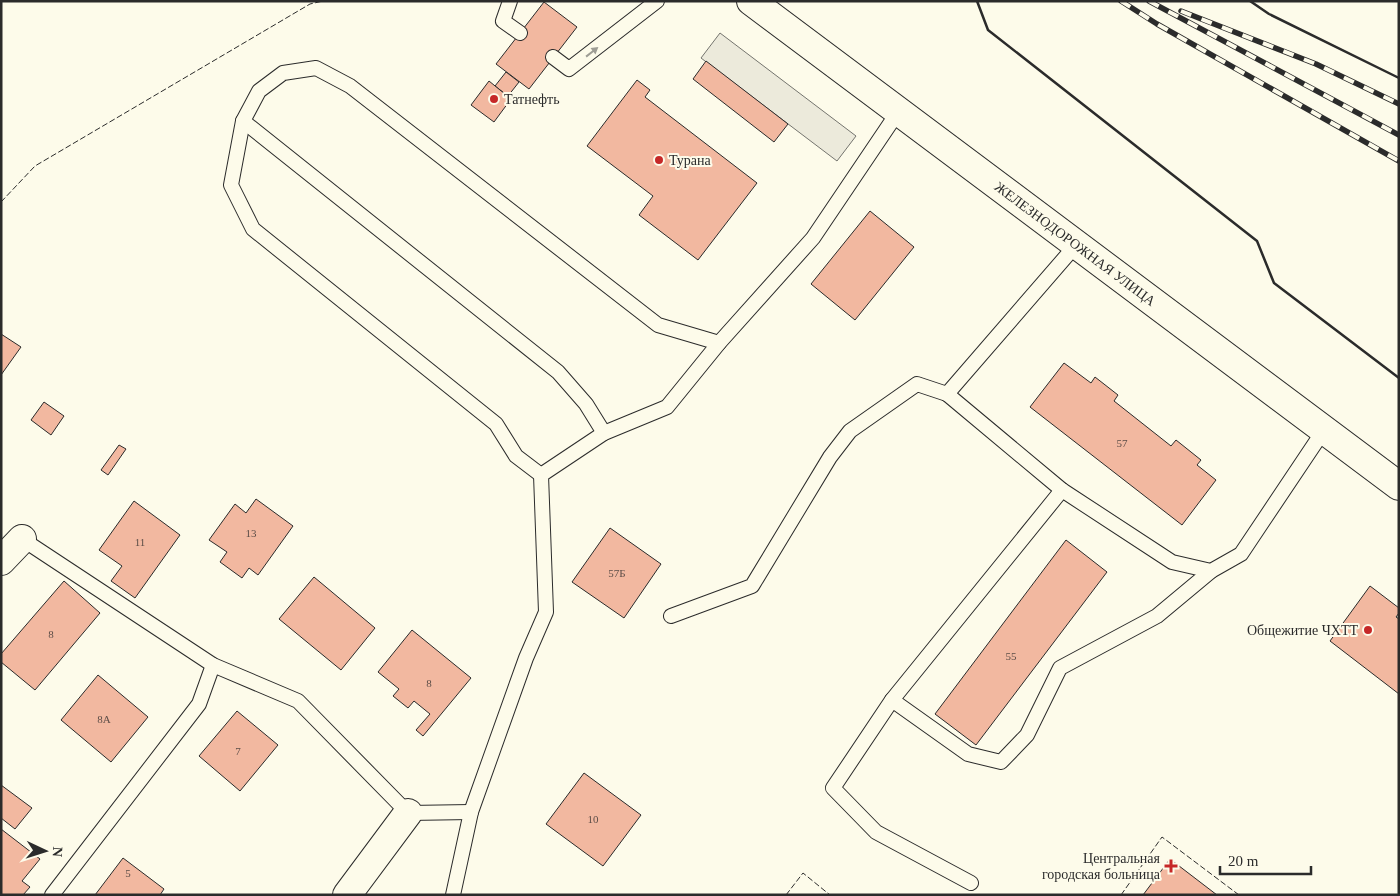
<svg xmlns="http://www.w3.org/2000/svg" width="1400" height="896" font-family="Georgia,serif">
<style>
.parking{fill:#eceadb;stroke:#74746e}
.building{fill:#f2b8a0;stroke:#2b2b2b}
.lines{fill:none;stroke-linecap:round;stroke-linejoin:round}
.service-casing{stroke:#2b2b2b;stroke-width:16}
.minor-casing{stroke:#2b2b2b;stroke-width:30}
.secondary-casing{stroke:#2b2b2b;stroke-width:30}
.service{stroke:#fdfbea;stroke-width:14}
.minor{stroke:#fdfbea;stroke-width:28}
.secondary{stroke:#fdfbea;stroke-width:28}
.rail-casing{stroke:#2b2b2b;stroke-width:5.5}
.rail{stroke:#fdfbea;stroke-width:4;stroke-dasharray:11;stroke-linecap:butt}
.fence{stroke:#2b2b2b;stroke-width:1;stroke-dasharray:6 2.5;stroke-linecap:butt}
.wall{stroke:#2b2b2b;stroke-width:2.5}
.oneway{fill:#9e9d94}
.poi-dot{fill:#c62828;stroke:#fdfbea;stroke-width:2}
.labels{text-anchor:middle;stroke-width:4;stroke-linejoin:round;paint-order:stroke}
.number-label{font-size:11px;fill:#5d4e48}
.poi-label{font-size:14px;fill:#2b2b2b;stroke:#fdfbea;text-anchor:start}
.street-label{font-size:14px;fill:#2b2b2b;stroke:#fdfbea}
</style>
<rect width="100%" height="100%" fill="#fdfbea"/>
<polygon class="parking" points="720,33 856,136 837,161 701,58"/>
<g class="building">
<polygon points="544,2 577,27 529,89 496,64"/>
<polygon points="706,61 788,124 774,142 693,79"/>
<polygon points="506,72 519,82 508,96 495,86"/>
<polygon points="637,80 650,90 645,97 757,183 698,260 639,215 653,196 587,146"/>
<polygon points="489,81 511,99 494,122 471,105"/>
<polygon points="870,211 914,247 855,320 811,284"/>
<polygon points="1,334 21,347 1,375"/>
<polygon points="1064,363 1091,383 1095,377 1118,395 1114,401 1171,446 1176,440 1201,460 1197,465 1216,480 1182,525 1030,407"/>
<polygon points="44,402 64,416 51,435 31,420"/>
<polygon points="119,445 126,449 108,475 101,470"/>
<polygon points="256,499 293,526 258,575 249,568 242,578 220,562 227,552 209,540 235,504 246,513"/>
<polygon points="134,501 180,535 135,598 111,581 122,566 99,550"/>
<polygon points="610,528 661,564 624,618 572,582"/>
<polygon points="1066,540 1107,572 976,745 935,714"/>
<polygon points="314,577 375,628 341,670 279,619"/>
<polygon points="64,581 100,613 35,690 1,662 1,654"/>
<polygon points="1370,586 1399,608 1399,613 1396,617 1399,619 1399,694 1330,641"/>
<polygon points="412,630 471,678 423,736 416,730 430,714 414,701 408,708 393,696 399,689 378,672"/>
<polygon points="98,675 148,717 111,762 61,720"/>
<polygon points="237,711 278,745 240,791 199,756"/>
<polygon points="584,773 641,815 603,866 546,824"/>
<polygon points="1,785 32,808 15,829 1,818"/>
<polygon points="1,829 40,859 22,881 30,887 23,895 1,895"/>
<polygon points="123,858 164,889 160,895 95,895"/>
<polygon points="1170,859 1217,895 1143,895"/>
</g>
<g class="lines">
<defs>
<g id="service">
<polyline points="510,1 503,21 520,33"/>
<polyline points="553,57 569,69 657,1"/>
<polyline points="243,121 558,372 586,404 604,433"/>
<polyline points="1076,245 947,394 1062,490 1172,562 1211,571 1241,554 1324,430"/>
<polyline points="541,475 516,456 496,424 253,229 231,185 243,121 259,91 283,73 316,68 350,86 658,325 719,343"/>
<polyline points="22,539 213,665 298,701 408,813 471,812"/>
<polyline points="671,616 752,586 830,457 850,431 917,384 947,394"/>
<polyline points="892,700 968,754 1001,762 1027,735 1060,668 1157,616 1211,571"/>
<polyline points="971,883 876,832 833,788 892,700 1062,490"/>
<polyline points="52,895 199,704 213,665"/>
<polyline points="453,895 471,812 526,658 546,612 541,475 604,433 667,407 719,343 813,238 898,112"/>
</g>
<g id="minor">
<polyline points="1,561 22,539"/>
<polyline points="347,895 408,813"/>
</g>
<g id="secondary">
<path id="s1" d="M 751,1 L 1399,486"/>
</g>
</defs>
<use href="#service" class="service-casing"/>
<use href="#minor" class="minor-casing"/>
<use href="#secondary" class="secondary-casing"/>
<use href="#service" class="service"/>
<use href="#minor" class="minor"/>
<use href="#secondary" class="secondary"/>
<defs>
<g id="rail">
<polyline points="1121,1 1157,24 1399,161"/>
<polyline points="1149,1 1399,135"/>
<polyline points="1181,11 1316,64 1399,104"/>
</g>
</defs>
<use href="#rail" class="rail-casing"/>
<use href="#rail" class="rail"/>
<g class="fence">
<polyline points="1,202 35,166 310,4 323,1"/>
<polyline points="786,895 803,873 830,895"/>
<polyline points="1121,895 1162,837 1239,895"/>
</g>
<g class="wall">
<polyline points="977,1 988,30 1257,241 1274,283 1399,378"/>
<polyline points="1250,1 1269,14 1399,78"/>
</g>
</g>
<defs><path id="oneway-solid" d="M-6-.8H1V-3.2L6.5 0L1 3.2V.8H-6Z" transform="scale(1.25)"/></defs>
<use class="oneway" href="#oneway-solid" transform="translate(592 52) rotate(-38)"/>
<g class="poi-dot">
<circle cx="494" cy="99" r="5"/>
<circle cx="659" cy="160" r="5"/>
<circle cx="1368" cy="630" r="5"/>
<path d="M1168.5 858.5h5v5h5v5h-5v5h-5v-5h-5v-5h5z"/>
</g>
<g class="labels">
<g class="number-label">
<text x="1122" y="447">57</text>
<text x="251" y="537">13</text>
<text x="140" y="546">11</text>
<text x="617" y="577">57Б</text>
<text x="51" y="638">8</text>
<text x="1011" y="660">55</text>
<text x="429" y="687">8</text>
<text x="104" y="723">8А</text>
<text x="238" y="755">7</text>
<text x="593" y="823">10</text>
<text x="128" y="877">5</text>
</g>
<g class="poi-label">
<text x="504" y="104">Татнефть</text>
<text x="669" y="165">Турана</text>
<text x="1358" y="635" text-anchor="end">Общежитие ЧХТТ</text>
<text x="1160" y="863" text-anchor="end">Центральная<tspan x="1160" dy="16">городская больница</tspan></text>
</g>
<g class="street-label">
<text dy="5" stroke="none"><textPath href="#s1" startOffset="405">ЖЕЛЕЗНОДОРОЖНАЯ УЛИЦА</textPath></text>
</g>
</g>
<rect width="1400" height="896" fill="none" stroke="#2b2b2b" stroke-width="5"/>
<g transform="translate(45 851) rotate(94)" stroke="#fdfbea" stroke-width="4" paint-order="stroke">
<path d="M0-4L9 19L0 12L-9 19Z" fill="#2b2b2b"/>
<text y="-8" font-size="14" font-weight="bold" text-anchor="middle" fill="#2b2b2b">N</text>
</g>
<path d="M1220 866v8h91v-8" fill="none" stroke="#2b2b2b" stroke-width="2.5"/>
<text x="1228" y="866" font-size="15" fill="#2b2b2b" stroke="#fdfbea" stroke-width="4" paint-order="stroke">20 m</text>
</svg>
